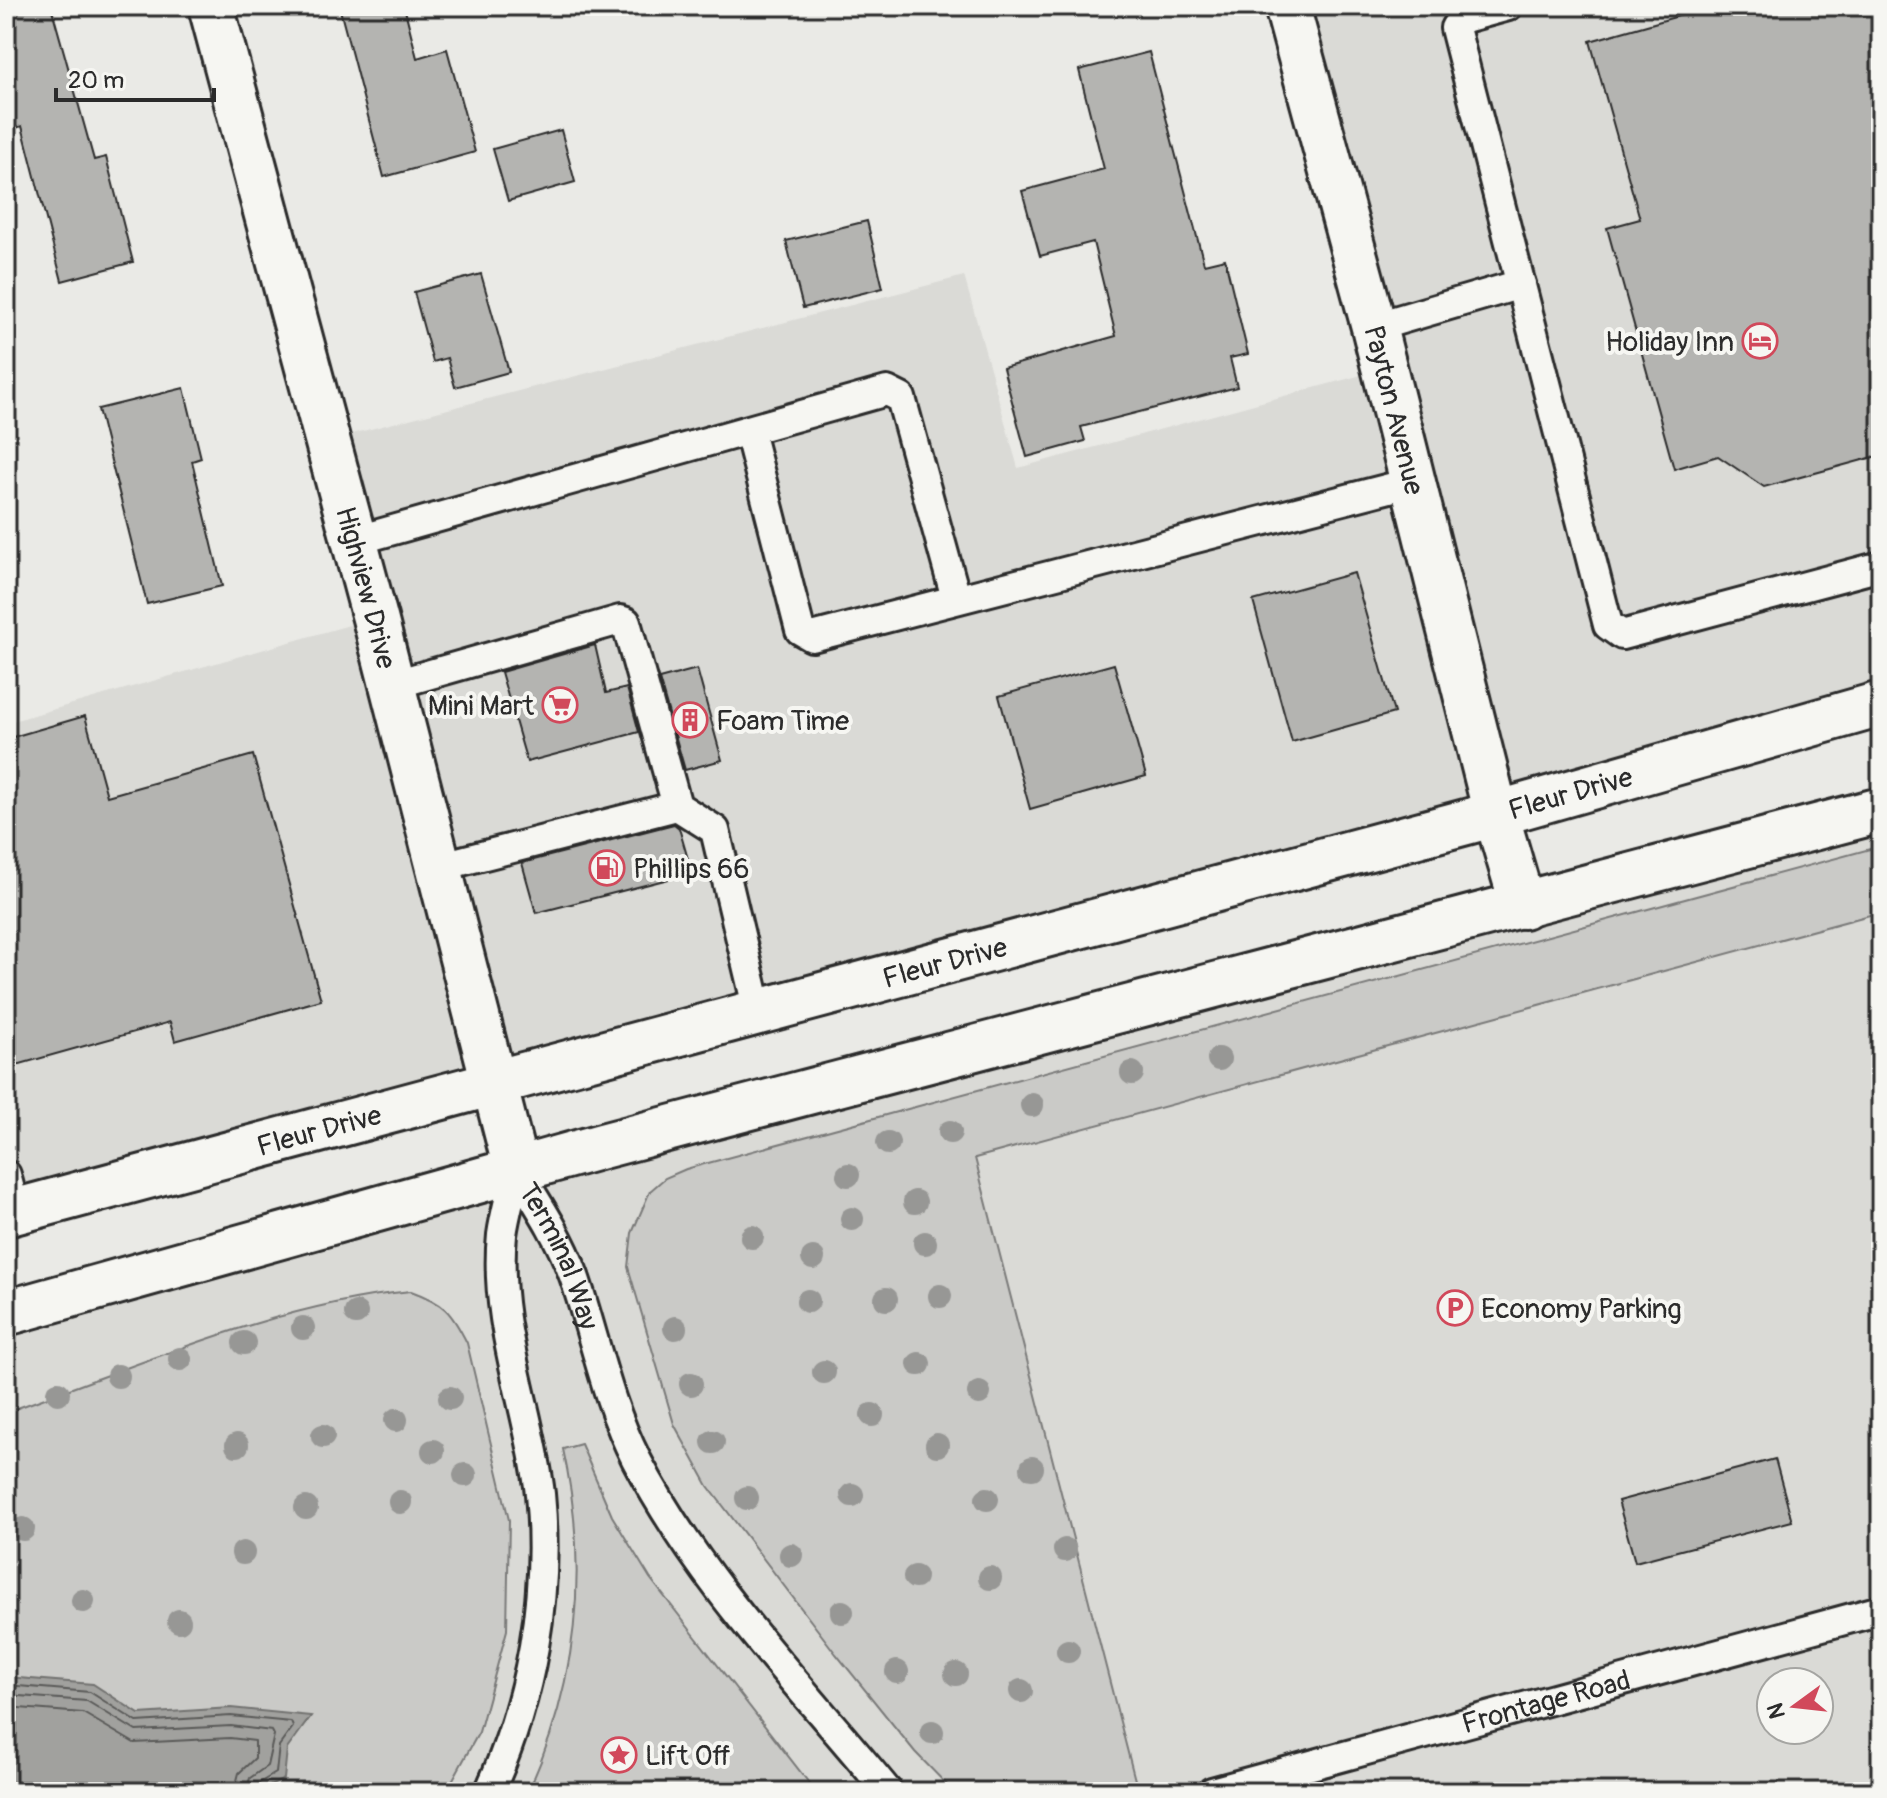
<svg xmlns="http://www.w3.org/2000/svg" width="1887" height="1798" font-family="Pangolin,sans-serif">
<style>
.built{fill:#dadad6;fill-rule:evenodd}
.green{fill:#cacac7;stroke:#7a7a79;stroke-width:2}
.water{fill:#a1a19e;stroke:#727270;stroke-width:2}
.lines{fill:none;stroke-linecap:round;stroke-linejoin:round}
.shore{stroke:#5a5a59;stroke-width:2}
.building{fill:#b4b4b1;stroke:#2b2b2b;stroke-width:2}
.service-casing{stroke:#2b2b2b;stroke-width:34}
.minor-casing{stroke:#2b2b2b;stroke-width:50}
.primary-casing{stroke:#2b2b2b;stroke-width:50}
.service{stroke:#f6f6f2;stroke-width:28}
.minor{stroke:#f6f6f2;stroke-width:44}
.primary{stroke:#f6f6f2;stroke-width:44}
.tree{fill:#979795}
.labels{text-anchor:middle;stroke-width:8;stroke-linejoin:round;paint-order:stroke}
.poi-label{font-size:28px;fill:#2b2b2b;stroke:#f6f6f2;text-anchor:start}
.street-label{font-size:28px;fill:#2b2b2b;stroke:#f6f6f2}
</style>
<rect width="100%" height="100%" fill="#eaeae6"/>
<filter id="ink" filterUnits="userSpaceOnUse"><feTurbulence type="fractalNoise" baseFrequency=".0125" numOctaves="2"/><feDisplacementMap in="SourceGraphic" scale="16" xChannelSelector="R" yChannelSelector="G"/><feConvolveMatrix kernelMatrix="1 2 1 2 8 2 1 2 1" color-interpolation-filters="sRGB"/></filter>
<g filter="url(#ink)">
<g class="built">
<polygon points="1287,6 1881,6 1881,704 6,1214 6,723 374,618 328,440 964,276 1018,468 1384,369"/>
<path d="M 1881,810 L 1881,1792 L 6,1792 L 6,1313 ZM 1771,1682 L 1819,1682 L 1819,1730 L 1771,1730 Z"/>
</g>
<g class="green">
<polygon points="1881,846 1881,912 975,1158 1136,1784 1103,1792 953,1791 915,1752 836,1654 708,1486 674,1424 628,1267 632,1233 650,1191 665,1178 686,1169"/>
<path d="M 411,1291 C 444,1303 451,1311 467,1343 L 509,1520 L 507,1630 L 479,1732 L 446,1792 L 6,1792 L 6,1412 C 135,1367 274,1304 411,1291 Z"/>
<path d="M 581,1444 L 612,1516 L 650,1578 L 816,1792 L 528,1792 C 578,1682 589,1567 563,1449 Z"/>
</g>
<polygon class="water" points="6,1677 93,1684 139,1714 231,1708 311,1716 287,1749 284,1779 258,1792 6,1792"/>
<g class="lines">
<g class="shore">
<polyline points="6,1685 90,1692 137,1722 231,1716 291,1722 293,1727 279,1746 276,1773 259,1783 256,1792"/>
<polyline points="6,1695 87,1701 136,1731 231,1726 272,1731 274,1735 267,1766 250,1778 246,1792"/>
<polyline points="6,1707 83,1713 134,1743 230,1738 255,1741 255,1758 239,1773 234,1792"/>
</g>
</g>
<g class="building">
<polygon points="6,6 51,6 94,160 106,157 133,262 62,281 22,126 6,131"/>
<polygon points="339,6 404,6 417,58 447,49 475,152 384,177"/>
<polygon points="1714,6 1881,6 1881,455 1764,487 1718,456 1674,469 1607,228 1640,219 1590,41"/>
<polygon points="1149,52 1204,264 1225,259 1248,354 1230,358 1237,387 1081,427 1085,441 1027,457 1003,368 1116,336 1093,242 1040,256 1022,191 1104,169 1079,70"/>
<polygon points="561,130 575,182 508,201 493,149"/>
<polygon points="867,221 883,288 803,308 786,241"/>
<polygon points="481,274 509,372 455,387 447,358 433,362 414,292"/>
<polygon points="184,388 201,458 192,461 222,586 147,604 98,409"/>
<polygon points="1354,573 1394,713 1292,742 1253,601"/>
<polygon points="595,645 606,693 627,688 639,732 527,762 501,672"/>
<polygon points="1114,664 1146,776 1030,809 999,696"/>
<polygon points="697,669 722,760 685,770 659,679"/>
<polygon points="85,716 107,796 253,755 321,1000 175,1041 170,1022 6,1068 6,739"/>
<polygon points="674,824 679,828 692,873 536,913 522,863"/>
<polygon points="1775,1459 1792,1521 1635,1562 1618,1501"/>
</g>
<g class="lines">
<defs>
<g id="service">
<polyline points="1508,6 1461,19 1455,28 1608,625 1622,635 1881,566"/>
<polyline points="1374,327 1521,284"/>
<polyline points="749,431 800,630 812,637 1413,482"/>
<polyline points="354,541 887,391 901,398 956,598"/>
<polyline points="392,685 620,620 626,622 677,806 715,830 758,1011"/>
<polyline points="438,867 677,806"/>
<path id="s1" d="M 516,1169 C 538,1204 560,1237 574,1276 C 595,1337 606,1400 636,1459 C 700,1583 800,1685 888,1792"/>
<polyline points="6,1175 16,1212"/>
<path d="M 489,1792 C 531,1701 550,1594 540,1494 C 530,1409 493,1323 502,1235 C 505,1213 512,1191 516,1169"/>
<path id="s2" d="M 1212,1792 L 1881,1610"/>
</g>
<g id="minor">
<path id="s3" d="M 211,6 L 375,618 L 516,1169"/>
<path id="s4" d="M 1287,6 L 1374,327 L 1496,814 L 1523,906"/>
</g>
<g id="primary">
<path id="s5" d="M 6,1214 L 1496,814 L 1881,704"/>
<polyline points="6,1313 602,1146 1881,810"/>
</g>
</defs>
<use href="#service" class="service-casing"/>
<use href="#minor" class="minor-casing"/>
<use href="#primary" class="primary-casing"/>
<use href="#service" class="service"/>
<use href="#minor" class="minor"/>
<use href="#primary" class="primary"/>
</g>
<g class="tree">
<circle cx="1219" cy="1059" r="12"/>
<circle cx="1132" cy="1073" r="12"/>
<circle cx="1032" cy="1105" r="12"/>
<circle cx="950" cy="1132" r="12"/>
<circle cx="888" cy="1143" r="12"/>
<circle cx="848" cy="1175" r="12"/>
<circle cx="915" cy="1202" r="12"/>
<circle cx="852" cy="1219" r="12"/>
<circle cx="752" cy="1237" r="12"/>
<circle cx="925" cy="1243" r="12"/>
<circle cx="813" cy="1258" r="12"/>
<circle cx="940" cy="1296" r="12"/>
<circle cx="886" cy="1299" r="12"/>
<circle cx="808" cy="1301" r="12"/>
<circle cx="356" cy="1313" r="12"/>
<circle cx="303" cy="1328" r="12"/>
<circle cx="675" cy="1328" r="12"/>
<circle cx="244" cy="1343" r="12"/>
<circle cx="180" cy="1359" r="12"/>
<circle cx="919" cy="1364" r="12"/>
<circle cx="824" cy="1372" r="12"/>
<circle cx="118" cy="1376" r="12"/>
<circle cx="691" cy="1384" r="12"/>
<circle cx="58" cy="1393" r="12"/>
<circle cx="979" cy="1393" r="12"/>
<circle cx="450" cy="1398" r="12"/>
<circle cx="872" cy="1415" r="12"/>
<circle cx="396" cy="1420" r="12"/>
<circle cx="323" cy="1436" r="12"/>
<circle cx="713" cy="1442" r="12"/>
<circle cx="237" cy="1445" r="12"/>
<circle cx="937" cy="1445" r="12"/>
<circle cx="433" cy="1451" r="12"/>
<circle cx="1032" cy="1468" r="12"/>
<circle cx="465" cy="1475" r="12"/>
<circle cx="852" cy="1495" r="12"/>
<circle cx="747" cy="1498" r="12"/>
<circle cx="987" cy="1499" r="12"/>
<circle cx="400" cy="1502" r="12"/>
<circle cx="306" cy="1508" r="12"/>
<circle cx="23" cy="1529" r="12"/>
<circle cx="1065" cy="1550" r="12"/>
<circle cx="243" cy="1553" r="12"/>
<circle cx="791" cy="1555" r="12"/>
<circle cx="915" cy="1577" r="12"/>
<circle cx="990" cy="1578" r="12"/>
<circle cx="83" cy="1601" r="12"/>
<circle cx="842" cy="1612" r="12"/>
<circle cx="179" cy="1621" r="12"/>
<circle cx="1068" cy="1651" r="12"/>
<circle cx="897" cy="1672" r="12"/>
<circle cx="956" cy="1674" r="12"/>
<circle cx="1021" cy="1691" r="12"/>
<circle cx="932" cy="1732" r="12"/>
</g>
</g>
<defs>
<symbol id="hotel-ring" viewBox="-11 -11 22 22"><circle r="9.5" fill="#f6f6f2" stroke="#d1495b" stroke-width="1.5"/><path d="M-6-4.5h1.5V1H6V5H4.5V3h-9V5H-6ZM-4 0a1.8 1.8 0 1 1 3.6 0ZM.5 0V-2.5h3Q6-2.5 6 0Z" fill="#d1495b"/></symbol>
<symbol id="supermarket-ring" viewBox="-11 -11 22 22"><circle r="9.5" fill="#f6f6f2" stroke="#d1495b" stroke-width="1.5"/><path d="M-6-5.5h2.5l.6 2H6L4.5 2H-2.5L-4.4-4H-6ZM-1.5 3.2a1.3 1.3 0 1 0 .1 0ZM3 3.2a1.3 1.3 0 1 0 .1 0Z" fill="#d1495b"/></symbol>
<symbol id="building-ring" viewBox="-11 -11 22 22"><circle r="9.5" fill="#f6f6f2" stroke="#d1495b" stroke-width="1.5"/><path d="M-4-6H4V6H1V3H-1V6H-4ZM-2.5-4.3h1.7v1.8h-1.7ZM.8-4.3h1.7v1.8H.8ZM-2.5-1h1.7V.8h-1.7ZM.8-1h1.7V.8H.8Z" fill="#d1495b"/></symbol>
<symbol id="fuel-ring" viewBox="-11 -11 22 22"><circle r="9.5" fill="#f6f6f2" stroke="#d1495b" stroke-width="1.5"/><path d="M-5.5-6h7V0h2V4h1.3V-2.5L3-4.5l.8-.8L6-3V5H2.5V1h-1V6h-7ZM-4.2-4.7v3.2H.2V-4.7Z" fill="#d1495b"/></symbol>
<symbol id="parking-ring" viewBox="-11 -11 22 22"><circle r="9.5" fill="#f6f6f2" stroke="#d1495b" stroke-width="1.5"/><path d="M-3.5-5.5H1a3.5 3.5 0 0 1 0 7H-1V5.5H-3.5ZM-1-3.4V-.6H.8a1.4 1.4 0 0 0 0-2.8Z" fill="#d1495b"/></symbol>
<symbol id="sight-ring" viewBox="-11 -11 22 22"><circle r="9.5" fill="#f6f6f2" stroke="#d1495b" stroke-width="1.5"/><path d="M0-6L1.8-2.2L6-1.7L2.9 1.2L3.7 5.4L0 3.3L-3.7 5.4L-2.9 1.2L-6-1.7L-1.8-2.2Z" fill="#d1495b"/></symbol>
</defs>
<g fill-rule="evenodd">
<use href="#hotel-ring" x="1740" y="321" width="40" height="40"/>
<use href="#supermarket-ring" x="540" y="685" width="40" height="40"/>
<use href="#building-ring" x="670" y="700" width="40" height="40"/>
<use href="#fuel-ring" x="587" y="848" width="40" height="40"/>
<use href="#parking-ring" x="1435" y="1288" width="40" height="40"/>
<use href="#sight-ring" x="599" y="1735" width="40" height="40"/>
</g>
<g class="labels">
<g class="poi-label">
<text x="1734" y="351" text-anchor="end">Holiday Inn</text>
<text x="534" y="715" text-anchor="end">Mini Mart</text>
<text x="716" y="730">Foam Time</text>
<text x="633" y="878">Phillips 66</text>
<text x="1481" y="1318">Economy Parking</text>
<text x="645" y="1765">Lift Off</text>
</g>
<g class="street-label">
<text dy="10" stroke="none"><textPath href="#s4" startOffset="418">Payton Avenue</textPath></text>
<text dy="10" stroke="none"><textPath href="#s3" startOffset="602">Highview Drive</textPath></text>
<text dy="10" stroke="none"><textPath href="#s5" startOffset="1620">Fleur Drive</textPath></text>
<text dy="10" stroke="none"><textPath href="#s5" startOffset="972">Fleur Drive</textPath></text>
<text dy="10" stroke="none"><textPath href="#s5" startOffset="324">Fleur Drive</textPath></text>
<text dy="10" stroke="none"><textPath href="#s1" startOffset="98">Terminal Way</textPath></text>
<text dy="10" stroke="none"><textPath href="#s2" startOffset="346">Frontage Road</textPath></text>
</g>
</g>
<rect width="1887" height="1798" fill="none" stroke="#f6f6f2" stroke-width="32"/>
<rect x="16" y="16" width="1855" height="1766" fill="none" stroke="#2b2b2b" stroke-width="3" filter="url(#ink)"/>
<g transform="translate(1795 1706) rotate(255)"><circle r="38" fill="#f6f6f2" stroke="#a5a5a2" stroke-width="2"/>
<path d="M0-6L14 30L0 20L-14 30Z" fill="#d1495b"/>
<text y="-12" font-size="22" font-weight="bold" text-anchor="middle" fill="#2b2b2b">N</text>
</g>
<path d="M56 88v12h158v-12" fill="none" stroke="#2b2b2b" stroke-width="4"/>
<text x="68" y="88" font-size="24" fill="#2b2b2b" stroke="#f6f6f2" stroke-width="6" paint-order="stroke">20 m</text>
</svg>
